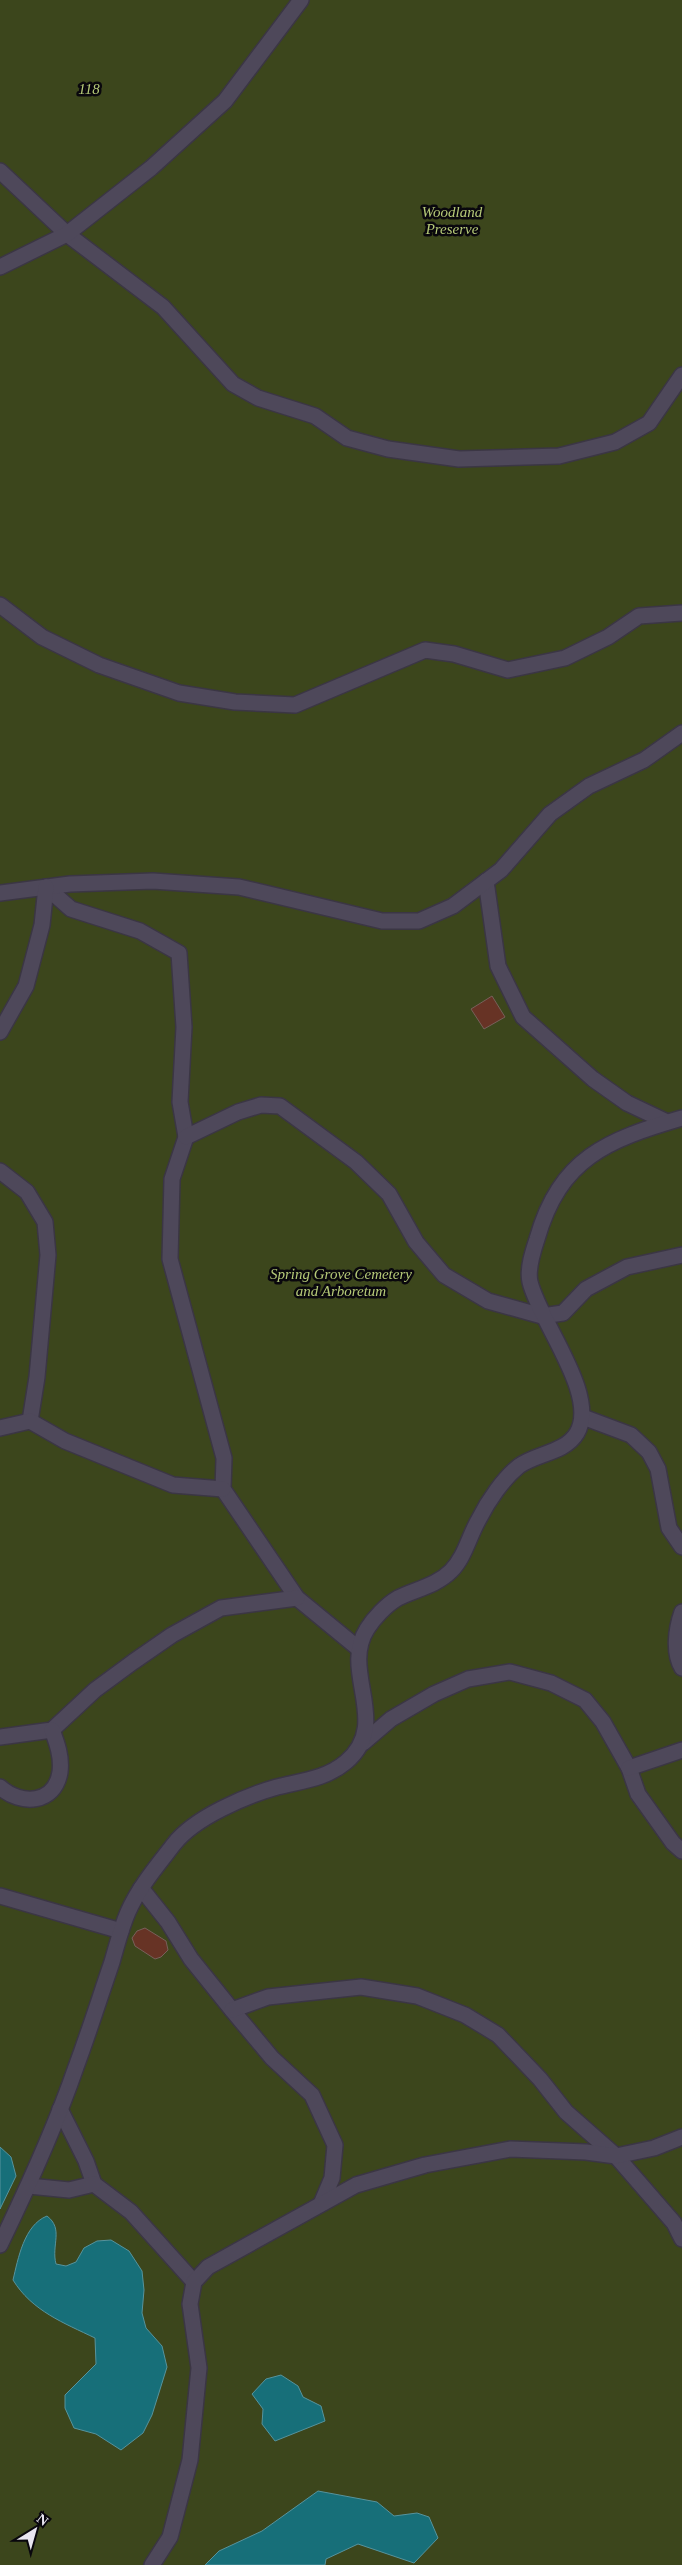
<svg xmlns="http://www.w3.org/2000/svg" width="682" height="2565" font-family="'Times New Roman',serif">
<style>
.green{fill:#3c461c}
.water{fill:#176f79;stroke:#56939d}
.building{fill:#673325;stroke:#77605a}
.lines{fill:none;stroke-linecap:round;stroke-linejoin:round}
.minor-casing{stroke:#3b3644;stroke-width:18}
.minor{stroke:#4e485a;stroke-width:15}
.labels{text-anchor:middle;stroke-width:5;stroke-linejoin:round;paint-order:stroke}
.park-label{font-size:15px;font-style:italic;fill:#b6ca78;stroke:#09070d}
</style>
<rect width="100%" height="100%" fill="#201b2b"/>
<rect class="green" x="0" y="0" width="682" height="2565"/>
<g class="water">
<polygon points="0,2147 11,2157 16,2176 0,2209"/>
<path d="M 47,2216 C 64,2229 51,2245 56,2264 L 66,2266 L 76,2262 L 84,2248 L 97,2241 L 111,2240 L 129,2251 L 142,2271 L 144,2290 L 142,2313 L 146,2328 L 162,2346 L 167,2367 L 152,2415 L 143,2433 L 121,2450 L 96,2434 L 74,2428 L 65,2408 L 65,2395 L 96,2364 L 95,2338 C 64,2323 32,2311 13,2280 C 18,2259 24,2225 47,2216 Z"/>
<polygon points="281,2375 298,2386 303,2397 321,2406 325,2421 275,2441 262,2424 263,2409 252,2394 266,2379"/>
<polygon points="318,2491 377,2502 394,2516 417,2513 429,2517 438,2538 414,2563 358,2544 326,2559 325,2565 205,2565 219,2551 262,2531"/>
</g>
<g class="building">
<polygon points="492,996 505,1017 484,1029 471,1009"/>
<polygon points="145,1928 166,1941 168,1950 161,1957 155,1959 135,1946 132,1938 137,1931"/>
</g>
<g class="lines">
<defs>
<g id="minor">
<polyline points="0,171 67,234 163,307 233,384 258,398 315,416 347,438 388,449 459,459 559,456 615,442 649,423 682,375"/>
<polyline points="0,267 67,234 151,168 225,101 301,0"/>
<polyline points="0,605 42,637 99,665 179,693 235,702 295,705 425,650 454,654 508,670 565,658 608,637 639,616 682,613"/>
<polyline points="486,881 498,966 523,1017 593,1079 627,1103 667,1122"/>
<polyline points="46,887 71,909 140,931 179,953 184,1027 180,1102 186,1137 172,1179 170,1259 224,1458 223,1489 297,1598 359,1649"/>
<polyline points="0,893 70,884 153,881 239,887 382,921 419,921 453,906 501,870 550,814 589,786 644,760 682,733"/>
<polyline points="0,1032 26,986 42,925 46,887"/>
<polyline points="186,1137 238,1112 261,1105 280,1106 356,1162 389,1194 416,1242 444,1275 488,1301 542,1316 563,1313 586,1289 627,1267 682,1255"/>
<polyline points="0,1171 27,1192 45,1222 48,1255 37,1377 30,1421"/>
<polyline points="583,1417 631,1435 649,1452 658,1469 669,1528 682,1547"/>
<polyline points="0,1428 30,1421 65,1441 173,1485 223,1489"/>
<path d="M 682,1612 C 676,1629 673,1653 682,1668"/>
<polyline points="0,1737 52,1730 95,1690 133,1662 172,1635 221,1608 297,1598"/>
<polyline points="363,1743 391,1719 434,1694 468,1679 510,1672 551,1683 585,1700 603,1722 629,1768 638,1794 673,1843 682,1851"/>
<polyline points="629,1768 682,1750"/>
<path d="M 0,1787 C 21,1806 55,1804 60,1772 C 62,1757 57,1743 52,1730"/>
<polyline points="141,1888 168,1922 191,1959 232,2010 272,2058 312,2095 335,2145 332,2178 321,2204"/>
<polyline points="0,1896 121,1931"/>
<polyline points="232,2010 268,1997 361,1987 417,1996 465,2015 498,2035 540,2079 566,2112 616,2156 674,2223 682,2239"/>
<polyline points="60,2109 86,2161 94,2184 131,2212 194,2282"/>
<polyline points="29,2186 69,2190 94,2184"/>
<path d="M 0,2245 C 28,2187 55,2128 76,2067 C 89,2032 100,1997 112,1962 C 117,1945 121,1928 128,1912 C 139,1887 157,1866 174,1844 C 194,1818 245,1796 277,1787 C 301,1781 326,1779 346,1762 C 392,1723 340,1672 367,1629 C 374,1618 386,1605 398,1598 C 416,1589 436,1586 451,1571 C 465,1557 469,1536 479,1519 C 488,1501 503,1479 519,1466 C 537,1453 565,1453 577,1433 C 599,1395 540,1323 530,1282 C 527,1269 533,1251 537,1239 C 560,1158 607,1140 682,1118"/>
<polyline points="152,2565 170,2537 190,2460 199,2368 190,2304 194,2282 208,2267 356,2185 425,2165 510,2149 586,2152 616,2156 654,2148 682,2137"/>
</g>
</defs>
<use href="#minor" class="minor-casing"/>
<use href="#minor" class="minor"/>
</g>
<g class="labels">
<g class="park-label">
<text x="89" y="94">118</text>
<text x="452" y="217">Woodland<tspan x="452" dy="17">Preserve</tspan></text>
<text x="341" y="1279">Spring Grove Cemetery<tspan x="341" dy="17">and Arboretum</tspan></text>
</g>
</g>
<g transform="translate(35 2530) rotate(37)" stroke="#09070d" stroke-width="4" paint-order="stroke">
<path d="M0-4L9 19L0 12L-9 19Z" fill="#e9e6f1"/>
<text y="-8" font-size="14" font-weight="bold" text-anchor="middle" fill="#e9e6f1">N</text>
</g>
</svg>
